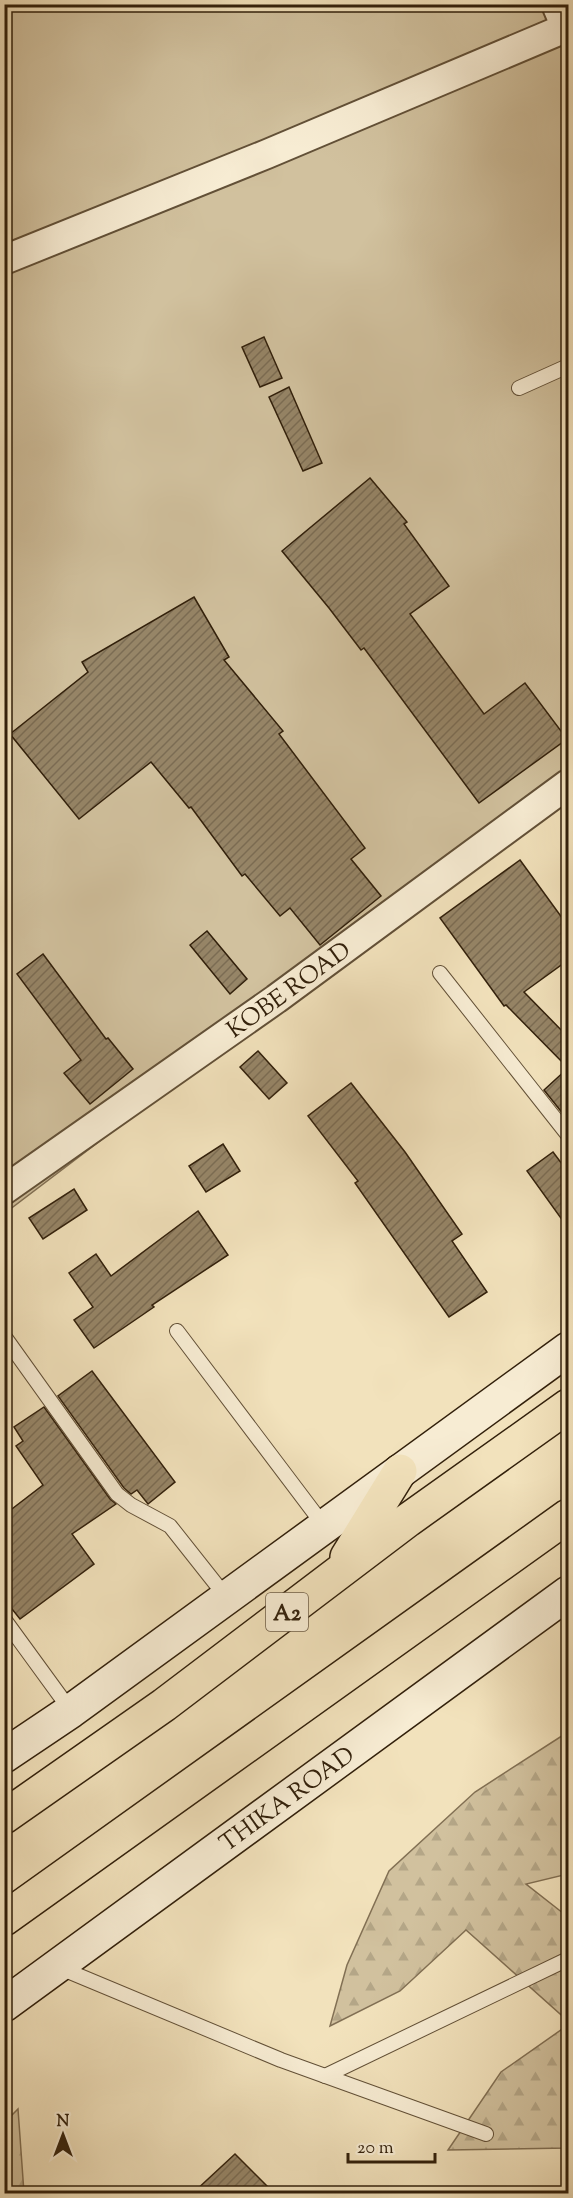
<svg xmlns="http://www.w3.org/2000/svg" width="573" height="2198" font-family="'Sorts Mill Goudy',serif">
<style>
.green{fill:#d1c19e;stroke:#827054;stroke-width:1.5}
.forest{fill:url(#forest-firs);stroke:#827054;stroke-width:1.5}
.building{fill:url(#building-hatch);stroke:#32200b;stroke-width:1.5}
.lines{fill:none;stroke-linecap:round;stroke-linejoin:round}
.lane-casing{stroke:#625037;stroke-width:16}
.street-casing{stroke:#625037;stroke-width:32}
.secondary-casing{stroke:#32200b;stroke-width:36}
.highway-casing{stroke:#32200b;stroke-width:36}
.lane{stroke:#f7ecd3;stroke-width:14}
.street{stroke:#f7ecd3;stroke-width:28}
.secondary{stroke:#f7ecd3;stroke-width:33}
.highway{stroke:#f2e2bc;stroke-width:33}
.labels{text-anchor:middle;stroke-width:5;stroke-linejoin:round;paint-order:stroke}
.shield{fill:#f7ecd3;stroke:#6d5d47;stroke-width:1.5}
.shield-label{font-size:22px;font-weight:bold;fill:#32200b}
.street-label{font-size:24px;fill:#32200b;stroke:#f7ecd3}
</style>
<defs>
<pattern id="forest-firs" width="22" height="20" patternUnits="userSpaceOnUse" patternTransform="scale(1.5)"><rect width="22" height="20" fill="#d1c19e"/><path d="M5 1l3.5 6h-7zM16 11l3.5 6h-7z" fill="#b4a687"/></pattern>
<pattern id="building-hatch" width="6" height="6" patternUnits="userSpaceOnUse" patternTransform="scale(1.5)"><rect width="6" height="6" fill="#968567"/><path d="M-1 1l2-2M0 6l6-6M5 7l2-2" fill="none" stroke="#7b6c53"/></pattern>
</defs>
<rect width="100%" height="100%" fill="#f2e2bc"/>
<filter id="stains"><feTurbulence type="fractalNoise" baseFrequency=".00333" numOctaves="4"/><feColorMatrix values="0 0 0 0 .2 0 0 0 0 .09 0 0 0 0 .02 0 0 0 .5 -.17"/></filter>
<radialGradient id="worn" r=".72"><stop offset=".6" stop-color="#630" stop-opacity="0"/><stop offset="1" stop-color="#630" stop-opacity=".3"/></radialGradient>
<polygon class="green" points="5,5 568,5 568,785 5,1213"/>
<g class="forest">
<polygon points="568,1732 568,1874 526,1884 568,1917 568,2021 466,1930 400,1991 330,2026 347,1965 389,1871 475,1792"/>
<polygon points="568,2025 568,2148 448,2150 501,2072"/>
<polygon points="18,2109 24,2193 5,2193 5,2122"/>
</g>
<g class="building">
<polygon points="264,337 282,378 260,387 242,347"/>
<polygon points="289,387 322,463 303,471 269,397"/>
<polygon points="370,478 407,522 404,524 449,586 410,614 484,714 525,683 567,739 479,803 364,648 361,650 329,608 282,551"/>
<polygon points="194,597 229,657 224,660 283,731 279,734 365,848 351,859 381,896 320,945 290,908 280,916 245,874 242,876 191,807 189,808 151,762 79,819 10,734 88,672 82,662"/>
<polygon points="520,860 568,926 568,960 524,992 568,1037 568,1120 544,1090 568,1068 506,1005 504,1006 440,918"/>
<polygon points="207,931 247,979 230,994 190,945"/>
<polygon points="43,954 106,1039 108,1038 133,1069 90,1104 64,1073 81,1060 17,974"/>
<polygon points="258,1051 287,1083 269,1099 240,1067"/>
<polygon points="351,1083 405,1152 462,1234 452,1241 487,1292 449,1317 355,1183 358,1181 308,1116"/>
<polygon points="223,1144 240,1171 206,1192 189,1166"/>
<polygon points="553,1152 568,1172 568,1228 527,1171"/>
<polygon points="74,1189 87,1210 43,1239 29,1218"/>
<polygon points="198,1211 228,1255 152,1305 154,1307 94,1348 74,1320 93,1307 69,1273 96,1254 111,1276"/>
<polygon points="92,1371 175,1482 148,1504 137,1490 131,1494 124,1488 58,1396"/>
<polygon points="44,1407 110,1499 116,1504 72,1534 94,1564 20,1619 4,1599 4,1515 43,1485 16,1446 23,1441 14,1427"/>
<polygon points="235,2154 274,2193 193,2193"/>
</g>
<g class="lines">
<defs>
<g id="lane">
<polyline points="519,388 568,366"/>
<polyline points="440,973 568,1135"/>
<polyline points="177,1331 325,1527"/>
<polyline points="4,1336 117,1494 131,1505 170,1526 227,1598"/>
<polyline points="4,1619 71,1711"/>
<polyline points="58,1967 281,2060 486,2134"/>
<polyline points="325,2076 568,1959"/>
</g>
<g id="street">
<polyline points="556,4 566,28"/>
<polyline points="4,260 267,154 568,27"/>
<path id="s1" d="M 4,1190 L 276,999 L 568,784"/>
</g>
<g id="secondary">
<polyline points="4,1756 71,1711 568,1349"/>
<path id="s2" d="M 4,2005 L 568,1593"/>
</g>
<g id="highway">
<polyline points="347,1557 400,1471"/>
<polyline points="4,1817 164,1705 408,1520 568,1406"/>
<polyline points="4,1919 568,1516"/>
</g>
</defs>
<use href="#lane" class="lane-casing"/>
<use href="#street" class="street-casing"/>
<use href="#secondary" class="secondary-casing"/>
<use href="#highway" class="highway-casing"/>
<use href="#lane" class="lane"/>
<use href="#street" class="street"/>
<use href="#secondary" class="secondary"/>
<use href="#highway" class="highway"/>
</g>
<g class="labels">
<rect class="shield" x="266" y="1593" width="42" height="38" rx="4.5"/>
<g class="shield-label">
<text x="287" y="1620">A2</text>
</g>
<g class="street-label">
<text dy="8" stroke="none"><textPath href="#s1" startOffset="348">KOBE ROAD</textPath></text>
<text dy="8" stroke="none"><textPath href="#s2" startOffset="350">THIKA ROAD</textPath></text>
</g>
</g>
<rect width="573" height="2198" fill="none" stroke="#f2e2bc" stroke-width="24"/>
<rect x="6" y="6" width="561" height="2186" fill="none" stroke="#32200b" stroke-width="3"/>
<rect x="12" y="12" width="549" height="2174" fill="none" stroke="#32200b" stroke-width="1.5"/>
<g transform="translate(63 2135)" stroke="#f7ecd3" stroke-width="4.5" paint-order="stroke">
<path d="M0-4.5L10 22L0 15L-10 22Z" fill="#32200b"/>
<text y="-9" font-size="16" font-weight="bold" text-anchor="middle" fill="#32200b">N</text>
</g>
<path d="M348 2153v9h87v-9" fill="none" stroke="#32200b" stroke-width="3"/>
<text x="357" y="2153" font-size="18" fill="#32200b" stroke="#f7ecd3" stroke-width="4.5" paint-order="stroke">20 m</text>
<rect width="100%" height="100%" filter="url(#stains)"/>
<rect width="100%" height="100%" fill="url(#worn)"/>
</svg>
